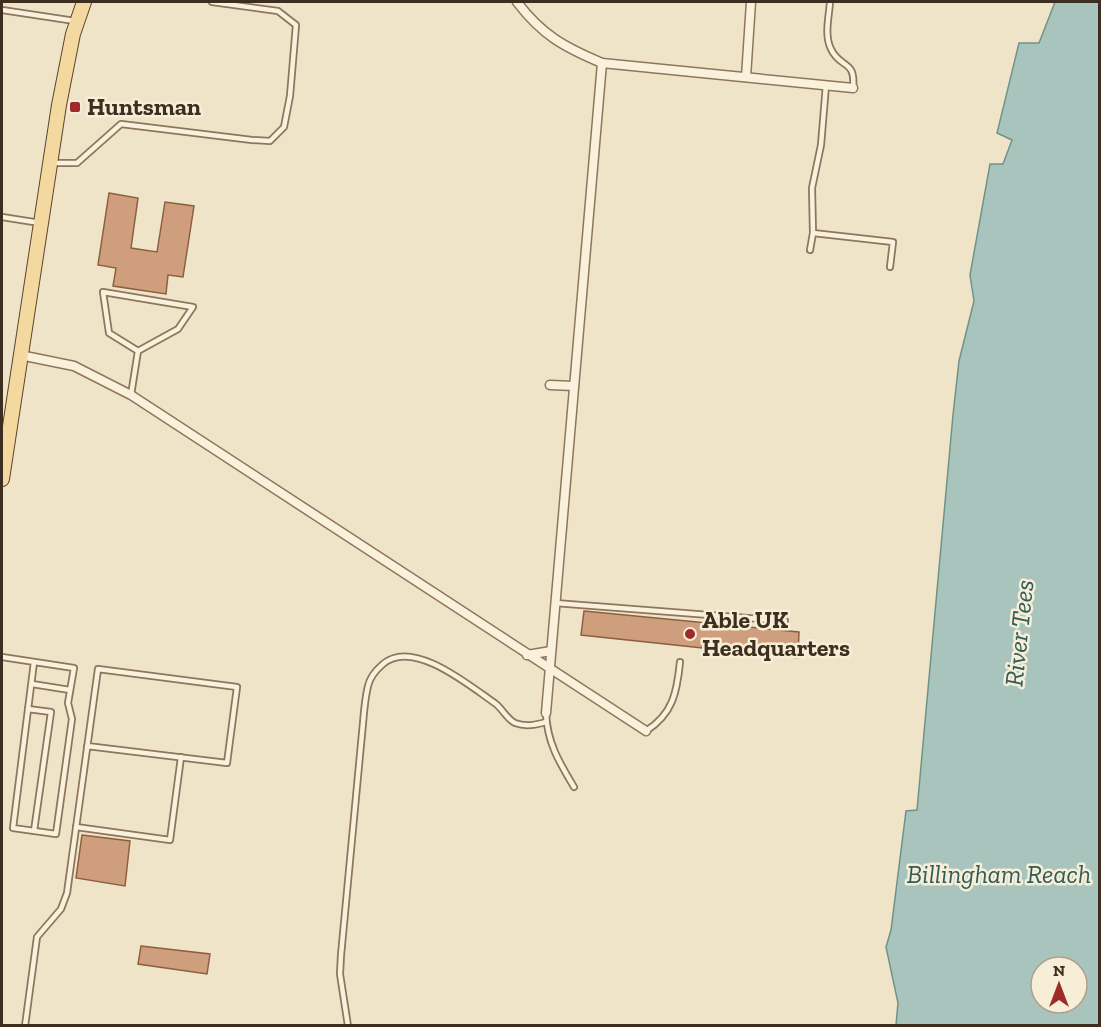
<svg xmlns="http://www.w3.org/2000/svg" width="1101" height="1027" font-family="'Zilla Slab',serif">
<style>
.water{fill:#a9c4bc;stroke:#6f938a;stroke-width:1.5;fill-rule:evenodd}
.building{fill:#cf9f7d;stroke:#8d5f41;stroke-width:1.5}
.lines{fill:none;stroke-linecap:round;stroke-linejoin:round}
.lane-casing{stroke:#8d765c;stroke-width:8}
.street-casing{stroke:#8d765c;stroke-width:11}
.primary-casing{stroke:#5b4430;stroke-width:16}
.lane{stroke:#faf1dc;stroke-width:4.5}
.street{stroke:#faf1dc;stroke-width:8}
.primary{stroke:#f3d9a0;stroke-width:14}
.poi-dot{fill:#9e2a2b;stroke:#f7eed8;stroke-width:2}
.labels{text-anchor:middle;stroke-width:5;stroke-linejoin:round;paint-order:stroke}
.poi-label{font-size:24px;font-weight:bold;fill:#3d2e20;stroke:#f7eed8;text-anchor:start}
.water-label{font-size:26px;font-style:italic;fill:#2f5d5a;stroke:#f7eed8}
</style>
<rect width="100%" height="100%" fill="#f0e4c8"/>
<path class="water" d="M 1055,2 L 1100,2 L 1099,1025 L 896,1025 L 898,1003 L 886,947 L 891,930 L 906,811 L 917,810 L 953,415 L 959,361 L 974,301 L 970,275 L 990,164 L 1003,164 L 1012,140 L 997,133 L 1019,43 L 1039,43 ZM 1041,967 L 1077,967 L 1077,1003 L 1041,1003 Z"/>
<g class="building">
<polygon points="109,193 138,198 131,248 157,252 165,202 194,206 183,277 168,275 166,294 113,286 116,268 98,265"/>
<polygon points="584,611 799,632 798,658 581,635"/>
<polygon points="82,835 130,841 125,886 76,878"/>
<polygon points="141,946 210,954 207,974 138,964"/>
</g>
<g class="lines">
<defs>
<g id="lane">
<path d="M 830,2 C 829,17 824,35 831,49 C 840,69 856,59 853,88"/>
<polyline points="2,10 75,21"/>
<polyline points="52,163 77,163 121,124 252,140 270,141 284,127 290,96 296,25 278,11 212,2"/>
<polyline points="2,217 40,223"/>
<polyline points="813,233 893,242 890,267"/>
<polyline points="810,250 813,233 812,188 821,145 826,85"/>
<polyline points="131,395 138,351 109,333 103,292 193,307 178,329 138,351"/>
<polyline points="555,603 785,621"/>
<polyline points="2,657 74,668 68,703 72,719 56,834 13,828 34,662"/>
<polyline points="32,684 70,690"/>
<polyline points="28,709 51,712 34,831"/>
<path d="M 546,713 C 547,742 559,762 574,787"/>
<path d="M 646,731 C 673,714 677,692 680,662"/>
<polyline points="76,827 170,840 181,757"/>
<polyline points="25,1026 37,937 61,909 67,893 98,669 237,687 227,763 87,746"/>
<path d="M 348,1026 L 340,974 L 341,955 L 363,723 C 364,711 365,698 368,686 C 370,677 376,670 383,664 C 413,638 470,686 496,704 C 503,710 508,720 515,723 C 526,727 535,725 546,722"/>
</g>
<g id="street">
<path d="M 517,2 C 542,35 564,47 602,63 L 853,88"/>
<polyline points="746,77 751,2"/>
<polyline points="20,355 74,366 131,395 646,731"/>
<polyline points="550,385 574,386"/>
<polyline points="527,655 551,651"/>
<polyline points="546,713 602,63"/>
</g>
<polyline id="primary" points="2,479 59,105 73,34 84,2"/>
</defs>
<use href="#lane" class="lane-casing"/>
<use href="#street" class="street-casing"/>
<use href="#primary" class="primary-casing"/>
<use href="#lane" class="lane"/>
<use href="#street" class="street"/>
<use href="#primary" class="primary"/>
</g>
<g class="poi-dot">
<rect x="69" y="101" width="12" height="12" rx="3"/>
<circle cx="690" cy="634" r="6"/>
</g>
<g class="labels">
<g class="poi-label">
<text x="87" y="115">Huntsman</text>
<text x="702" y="628">Able UK<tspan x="702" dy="28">Headquarters</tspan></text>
</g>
<g class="water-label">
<text transform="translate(1019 633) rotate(-84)" y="9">River Tees</text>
<text x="999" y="883">Billingham Reach</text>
</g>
</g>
<rect width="1101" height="1027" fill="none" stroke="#3d2e20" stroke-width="6"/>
<g transform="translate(1059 985)"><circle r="28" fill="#f7eed8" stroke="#ada18e" stroke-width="1.5"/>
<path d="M0-4.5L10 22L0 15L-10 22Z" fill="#9e2a2b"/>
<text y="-9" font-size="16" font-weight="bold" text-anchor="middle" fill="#3d2e20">N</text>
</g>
</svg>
